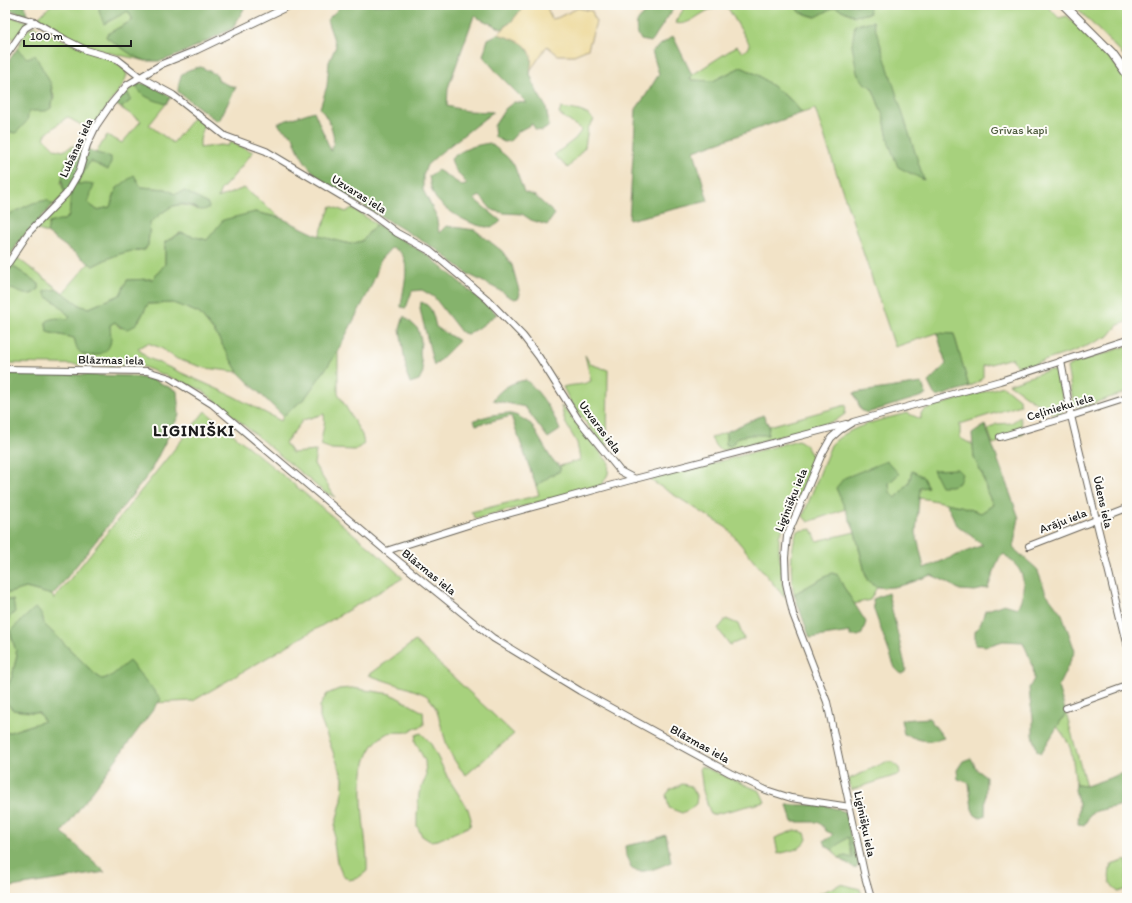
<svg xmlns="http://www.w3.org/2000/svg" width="1132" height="903" font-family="Itim,sans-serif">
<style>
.green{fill:#a7d17d;stroke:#62764c;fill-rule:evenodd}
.forest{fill:#85b36c;stroke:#506844}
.sand{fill:#eeda9e;stroke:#857b5d}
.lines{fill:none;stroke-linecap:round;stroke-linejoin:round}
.minor-casing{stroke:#676258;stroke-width:8}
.secondary-casing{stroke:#676258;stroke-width:10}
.minor{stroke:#fff;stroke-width:6}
.secondary{stroke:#fff;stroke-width:8}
.labels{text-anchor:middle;stroke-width:4;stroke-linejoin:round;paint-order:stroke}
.park-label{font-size:12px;fill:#4d5b3e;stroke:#fdfcf7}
.street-label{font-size:12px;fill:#1c1c1c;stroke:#fdfcf7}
.district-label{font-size:16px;font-weight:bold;letter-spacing:1px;fill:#1c1c1c;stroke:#fdfcf7}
</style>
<rect width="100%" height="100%" fill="#fdfcf7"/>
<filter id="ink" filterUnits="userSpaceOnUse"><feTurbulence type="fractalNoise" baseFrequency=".025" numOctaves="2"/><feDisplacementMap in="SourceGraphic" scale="8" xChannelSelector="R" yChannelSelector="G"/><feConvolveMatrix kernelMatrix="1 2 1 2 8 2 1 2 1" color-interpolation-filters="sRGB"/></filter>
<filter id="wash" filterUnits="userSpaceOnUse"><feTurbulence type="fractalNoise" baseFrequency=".012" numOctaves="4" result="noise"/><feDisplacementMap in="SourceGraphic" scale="16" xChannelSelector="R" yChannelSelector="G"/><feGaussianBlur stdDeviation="0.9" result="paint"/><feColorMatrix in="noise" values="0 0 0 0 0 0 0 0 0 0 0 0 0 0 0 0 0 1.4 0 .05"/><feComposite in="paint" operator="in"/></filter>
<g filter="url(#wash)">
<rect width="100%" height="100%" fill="#f2e3c7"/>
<g class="green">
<polygon points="51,5 100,5 99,11 128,11 133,20 107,34 106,37 132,55 146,61 88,48 63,36 37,19"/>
<path d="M 686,5 L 795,5 L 799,12 L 815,17 L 835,7 L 855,16 L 870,13 L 868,5 L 1046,5 L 1059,18 L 1067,16 C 1090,37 1111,55 1127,82 L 1127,322 L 1118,325 L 1109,336 L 1075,351 L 1028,366 L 1017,367 L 1012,358 L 983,366 L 983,377 L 980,381 L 969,387 L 954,334 L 937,333 L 895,347 L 815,109 L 802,113 L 792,101 L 758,75 L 741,67 L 713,81 L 690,80 L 692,75 L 737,46 L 742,52 L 748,49 L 750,45 L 728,8 C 723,8 717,8 712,9 C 700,12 689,27 675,23 ZM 873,21 L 889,144 L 884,118 L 873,90 L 870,86 Z"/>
<polygon points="1074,5 1127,5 1127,59 1126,58"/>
<polygon points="5,15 30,22 14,39 5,34"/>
<polygon points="34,26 52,35 114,61 125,70 127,75 123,85 90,130 67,117 46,134 44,138 55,149 63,151 77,144 69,155 61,183 65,193 53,205 5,216 5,131 16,133 29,111 51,108 54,97 51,84 17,49 26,31"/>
<path d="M 139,83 L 137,88 L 148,97 L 166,104 L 149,125 L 173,143 L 194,117 L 204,124 L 200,140 L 200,148 L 221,145 L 228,146 L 230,142 L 253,152 L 232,178 L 220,191 L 218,198 L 244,188 L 281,218 L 255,212 L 207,240 L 180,233 L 165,242 L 165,265 L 153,279 L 127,280 L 120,295 L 89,308 L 81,306 L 63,293 L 89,263 L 93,266 C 110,257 125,250 145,250 L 148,245 L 150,223 C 167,209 175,198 198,210 L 166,189 L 141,187 L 117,188 L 110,207 L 97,210 L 88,203 L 77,184 L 90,161 L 111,157 L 96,153 L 107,135 L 122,143 L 141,121 L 121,108 L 131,100 L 127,91 L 133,86 Z"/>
<path d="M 561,108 C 573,110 586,110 594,120 L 588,128 L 585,147 L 568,168 L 554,155 L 575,139 L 582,130 L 559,114 Z"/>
<polygon points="72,185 69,216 64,220 49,223 47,233 35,229"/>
<polygon points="331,206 346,212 352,208 376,224 362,241 350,244 319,236"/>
<path d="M 16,257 L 58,289 L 44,292 L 47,297 L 57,303 L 70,317 L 67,319 L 46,323 L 47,332 L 74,338 C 80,355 80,354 98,355 L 110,344 L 110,325 L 115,322 L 120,328 L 139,321 L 148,304 L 173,303 L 199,313 L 216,334 L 238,372 L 205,368 L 177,359 L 161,348 L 148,343 L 138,348 L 146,357 L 233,396 L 281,421 L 283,416 L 305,398 L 338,349 L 338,393 L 362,435 L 364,444 L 355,450 L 331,449 L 321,445 C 321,434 326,425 324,414 L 303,420 L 285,443 L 292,453 L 316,451 L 314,464 L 335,497 L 324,492 L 202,390 L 141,366 L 9,363 L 5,360 L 5,288 L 13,289 L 18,292 L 32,294 L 39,289 L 39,284 L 11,265 Z"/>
<polygon points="1127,346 1127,392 1082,407 1074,406 1067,367 1073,364"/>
<path d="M 585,355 L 590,364 L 608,370 L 607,451 L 571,403 L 563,387 C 573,384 581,386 591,381 Z"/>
<polygon points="1049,370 1057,371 1065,409 1060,414 1051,413 1009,384"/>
<path d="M 1003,386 L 1019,399 L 1021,405 L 960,424 L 960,438 L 973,445 L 974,458 L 983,476 L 987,492 L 993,505 L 981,513 C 961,506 940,501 919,498 L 920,488 L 928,487 L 912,471 L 909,482 L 896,498 L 890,492 L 889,483 L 836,488 L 846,509 L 808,522 L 803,516 L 831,445 C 850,425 882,420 907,413 L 921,419 L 921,413 L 926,409 Z"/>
<path d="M 846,405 L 845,414 L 835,421 L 733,449 C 718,451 718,451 711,438 L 726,432 L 726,445 C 743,433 748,434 768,435 L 769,426 Z"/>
<polygon points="561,406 567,411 609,463 608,474 602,485 476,519 471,512 539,495 536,486 550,476 560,471 560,466 580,460 577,443 565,422"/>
<polygon points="205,411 373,550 403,578 193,701 152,703 110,677 102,679 96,675 44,624 42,614 10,631 17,655 12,677 5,691 5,628 9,618 13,600 5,600 5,592 9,593 26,588 52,595 54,599"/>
<polygon points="1020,417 1024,434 993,444 988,430 996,424 1011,423"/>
<path d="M 798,440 C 808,444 810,453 813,462 L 789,518 L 779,536 L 779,553 L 785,598 L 727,528 L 650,480 L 662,475 L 710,464 Z"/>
<path d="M 812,529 L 817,541 L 855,532 L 867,580 L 877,587 L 870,600 L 854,604 L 843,586 L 838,575 L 832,573 L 794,594 C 790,573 790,551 797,531 Z"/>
<polygon points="726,619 738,624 744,639 730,645 718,629"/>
<path d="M 415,641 L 514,734 L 466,775 C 453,761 448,751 443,732 C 439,720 438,706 427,696 C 421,691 380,680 369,675 Z"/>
<path d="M 352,688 L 391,694 L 423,712 L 424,725 C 418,727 413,730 407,732 C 401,733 391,731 386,734 C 345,757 369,833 367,871 L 358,878 L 349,880 L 342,874 L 337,862 L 334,844 L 335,825 L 342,800 L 343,778 L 320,718 L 320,706 L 327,694 L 339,689 Z"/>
<polygon points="5,701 13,710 39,713 45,721 7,733 5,733"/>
<path d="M 1066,713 L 1086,786 L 1076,785 C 1074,772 1073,749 1066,739 C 1063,734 1060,731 1057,726 Z"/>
<polygon points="421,733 430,742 448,778 468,809 471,819 470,826 438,840 430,841 422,836 417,826 417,815 419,793 426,777 425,761 415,741 416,735"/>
<polygon points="886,762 892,762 899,768 900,774 851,790 849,779"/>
<polygon points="701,766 760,791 765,802 711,815 703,791 700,768"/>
<polygon points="682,784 691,786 697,797 696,804 690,809 682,813 669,808 666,795 670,790"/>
<path d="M 795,830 L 805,833 L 807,839 C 803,850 788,851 778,854 L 775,838 Z"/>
<polygon points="848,836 853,859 845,856 839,858 832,850"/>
<path d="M 1127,860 L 1127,889 L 1118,892 C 1108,882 1108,879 1111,865 Z"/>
<polygon points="841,884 860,889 863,898 809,898"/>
</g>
<g class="forest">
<polygon points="5,5 25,5 27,15 5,9"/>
<polygon points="100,5 246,5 233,28 178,55 161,61 146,61 132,55 106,37 107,34 133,20 128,11 104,24 99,11"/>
<path d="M 342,5 L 525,5 L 512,21 L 502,29 L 474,16 L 448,88 L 447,106 L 467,111 L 493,112 L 439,154 L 427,165 L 423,175 L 423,190 L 436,215 L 439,233 L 446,226 L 475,230 L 502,251 L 512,265 L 520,294 L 518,298 L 514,299 L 506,295 L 503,292 L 468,274 L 439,251 L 324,182 C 309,170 298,154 293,136 L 281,128 L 278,123 L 314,111 L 331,151 C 338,136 329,120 320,108 L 327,86 L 329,62 L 336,46 L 327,20 Z"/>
<path d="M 652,5 L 676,5 L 651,42 L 641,40 C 629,19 643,19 652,5 Z"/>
<polygon points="795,5 868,5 870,13 855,16 835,7 816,17 799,12"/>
<polygon points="873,21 924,180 898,167 889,144 884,118 873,90 870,86 865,84 857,73 852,45 855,25"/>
<polygon points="498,34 522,42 531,54 533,60 530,74 537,92 546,107 549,125 548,127 542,131 536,130 532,124 519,131 510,141 504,142 495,137 494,126 505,109 514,102 527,103 500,76 483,56 488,39"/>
<polygon points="673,36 692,75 690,80 713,81 741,67 758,75 792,101 802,113 694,151 708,201 629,220 636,109 646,95 659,74 652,51"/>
<polygon points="17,49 27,58 35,55 51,84 53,99 51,108 46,111 29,111 27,121 16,133 5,131 5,104 9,97 5,94 5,66"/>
<path d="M 201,67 L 217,75 L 219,81 L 228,85 L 236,87 L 220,119 L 217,121 L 178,92 C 179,73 183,70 201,67 Z"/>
<path d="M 139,83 L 151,85 L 171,97 L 166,104 C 155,100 143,98 137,88 Z"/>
<polygon points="127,91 131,100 121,108 114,103"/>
<path d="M 490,143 L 507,157 L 514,165 L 524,192 L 535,196 L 555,214 L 547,225 L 531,220 L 522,214 L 504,213 L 492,210 L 480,196 L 474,199 L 501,221 C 499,223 496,225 494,226 C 479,232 442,209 435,197 C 431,190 430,183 429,176 L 438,170 L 463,186 L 467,184 L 454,168 L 451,159 C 462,149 475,145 490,143 Z"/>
<path d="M 77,144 L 96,153 L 111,157 L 111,162 L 108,170 L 90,161 L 77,184 L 94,184 L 88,203 L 97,210 L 110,207 L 117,188 L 134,175 L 141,187 L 166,189 L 175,194 L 185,191 L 208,204 L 209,208 C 198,213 198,207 188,205 C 173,201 161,214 150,223 L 148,245 L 144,250 C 125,250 110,257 93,266 L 47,233 L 49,223 L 59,220 L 64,220 L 69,216 L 72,186 L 65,193 C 58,174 66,160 77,144 Z"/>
<polygon points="47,200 53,205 21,239 5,263 5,216 33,203"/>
<path d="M 255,212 L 281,218 L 319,236 L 350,244 L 362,241 L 376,224 L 429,256 L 497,314 L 480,327 L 467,334 L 461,332 L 434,297 L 422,290 L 412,291 L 406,308 L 401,307 C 402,290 416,252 391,248 L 380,260 L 376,274 L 370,289 L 335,356 L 305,398 L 283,416 L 238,372 L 215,332 L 199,313 L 173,303 L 148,304 C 140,318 132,340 115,322 L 110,325 C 110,330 112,339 110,344 C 107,356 85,360 78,350 C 76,347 75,341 74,338 L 47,332 L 46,322 C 51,317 60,318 67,319 L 70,317 L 57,303 L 47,297 L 44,291 L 58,289 L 81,306 L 89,308 L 120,295 L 127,280 L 153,279 L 165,264 L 165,242 L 181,233 L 207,240 L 223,220 Z"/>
<path d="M 11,265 L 39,284 L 39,289 C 24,301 21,289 5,288 L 5,273 Z"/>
<path d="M 421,302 C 433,306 433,316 436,327 L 459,341 L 434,366 L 420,309 Z"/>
<polygon points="404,316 418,329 421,340 420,354 423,372 419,380 410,383 407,375 400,329"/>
<polygon points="937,333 954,334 969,387 937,397 934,394 928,382 946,364"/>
<polygon points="5,373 130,376 154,380 177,391 179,415 149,474 57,590 52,595 26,588 9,593 5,592"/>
<path d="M 526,380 C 541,393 553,412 560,430 L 548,438 L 525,407 L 493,400 C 501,388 512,382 526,380 Z"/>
<polygon points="922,383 926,395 867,413 861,410 854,393"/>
<polygon points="508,413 518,416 531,424 552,460 560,466 560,471 550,476 536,486 511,416 476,425 474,420 492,415"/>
<polygon points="763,415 769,426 768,435 750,435 739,437 731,446 726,445 726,432"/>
<path d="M 985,425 L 1019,518 L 1013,548 L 1037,569 L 1046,593 L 1062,614 L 1075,651 L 1058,687 L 1066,713 L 1041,753 L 1037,751 L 1033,735 L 1033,717 L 1030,700 L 1029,688 L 1034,679 L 1033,666 L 1023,642 L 1003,641 L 987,646 L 975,645 L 975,632 L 981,623 L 985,611 L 1004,604 L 1017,608 C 1023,599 1026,581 1020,571 C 1017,565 1009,559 1004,554 L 999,558 L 988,588 L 975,591 L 960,590 L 947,582 L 931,575 C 915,581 896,590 878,587 C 874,586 870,582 867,580 L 855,532 L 836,488 L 844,478 L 887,461 L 899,474 L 889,483 L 890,492 L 896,498 L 909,482 L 912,471 L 922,476 L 928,487 L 920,488 L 916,533 L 924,568 L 983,545 L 957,525 L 946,503 L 961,506 L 981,513 L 993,505 L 987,492 L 983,476 L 974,458 L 972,434 Z"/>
<polygon points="957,469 962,474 959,483 951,486 941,486 933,470"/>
<polygon points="832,573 838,575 843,586 866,622 862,634 858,636 850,636 850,632 810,638 794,594"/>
<polygon points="888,593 906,669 905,672 901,674 895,668 874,610 873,599"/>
<polygon points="5,600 13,600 15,612 9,618 5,628"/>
<polygon points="35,608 42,614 44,624 96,675 102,679 110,677 129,661 161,699 62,832 105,872 5,888 5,733 7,733 44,721 39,713 13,710 5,701 5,691 12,677 17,655 10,631"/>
<path d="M 929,718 L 944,738 C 927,744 920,740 904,734 L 901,720 Z"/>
<polygon points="971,758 977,770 986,776 985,816 980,818 975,815 972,809 969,783 958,779 957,770 963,761"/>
<polygon points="1127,772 1127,804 1092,812 1084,825 1078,824 1079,804 1075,790 1076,785 1086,786"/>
<polygon points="787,805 825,805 846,812 850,834 859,864 856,869 839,858 845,856 853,858 848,837 832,850 826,846 824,840 828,839 833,834 826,831 823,826 818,822 792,822"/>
<path d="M 666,835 L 671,862 C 659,867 644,875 632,869 L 626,856 L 625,846 L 649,841 Z"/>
</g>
<path class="sand" d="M 525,5 L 549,5 L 548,10 L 551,19 L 557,18 L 578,8 L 592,11 L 596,22 L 588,49 L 574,55 L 558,55 L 547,46 L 530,71 C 537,44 518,41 498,34 L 512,21 Z"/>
</g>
<g filter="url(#ink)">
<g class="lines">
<defs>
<g id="minor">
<polyline points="5,13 35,22 66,40 86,50 117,59 140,77 173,95 225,136 266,151 370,213 397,233 430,251 487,299 523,336 539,357 578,419 620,471 635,479"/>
<polyline points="5,57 25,28 35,22"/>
<polyline points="5,268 29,232 66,194 79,172 87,145 96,126 111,104 127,85 162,64 197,50 291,5"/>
<polyline points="1061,361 1071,416 1127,647"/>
<polyline points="5,369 147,371 170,378 212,404 386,551 493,638 580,691 730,773 766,790 791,798 850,807"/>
<polyline points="1000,437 1071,416 1127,398"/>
<polyline points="1029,546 1127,508"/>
<polyline points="386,551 471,524 627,481 846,424"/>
<polyline points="1066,708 1127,686"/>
<polyline points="871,898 865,877 827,702 793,614 786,583 785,558 787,536 822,454 831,438 840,430 853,422 1000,381 1127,340"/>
</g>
<polyline id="secondary" points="1064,5 1112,53 1127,74"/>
</defs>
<use href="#minor" class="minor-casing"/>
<use href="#secondary" class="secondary-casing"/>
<use href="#minor" class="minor"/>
<use href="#secondary" class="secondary"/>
</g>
</g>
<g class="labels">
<g class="park-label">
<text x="1019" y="134">Grīvas kapi</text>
</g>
<g class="street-label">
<text transform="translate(76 148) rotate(-65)" y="4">Lubānas iela</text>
<text transform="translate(359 194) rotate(32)" y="4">Uzvaras iela</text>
<text transform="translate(111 360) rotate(1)" y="4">Blāzmas iela</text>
<text transform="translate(1060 407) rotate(-17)" y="4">Ceļinieku iela</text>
<text transform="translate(600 427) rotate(53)" y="4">Uzvaras iela</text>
<text transform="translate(791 500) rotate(-68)" y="4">Liginišķu iela</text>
<text transform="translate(1103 502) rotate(77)" y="4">Ūdens iela</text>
<text transform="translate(1063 521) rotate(-21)" y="4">Arāju iela</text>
<text transform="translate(429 572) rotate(39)" y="4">Blāzmas iela</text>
<text transform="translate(700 744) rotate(29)" y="4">Blāzmas iela</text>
<text transform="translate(865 824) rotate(78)" y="4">Liginišķu iela</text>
</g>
<g class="district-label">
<text x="194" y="436">LIGINIŠKI</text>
</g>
</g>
<rect width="1132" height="903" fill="none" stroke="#fdfcf7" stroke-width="20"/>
<path d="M24 40v6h107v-6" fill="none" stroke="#1c1c1c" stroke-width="2"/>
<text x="30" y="40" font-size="12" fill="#1c1c1c" stroke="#fdfcf7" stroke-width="3" paint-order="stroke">100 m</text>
</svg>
